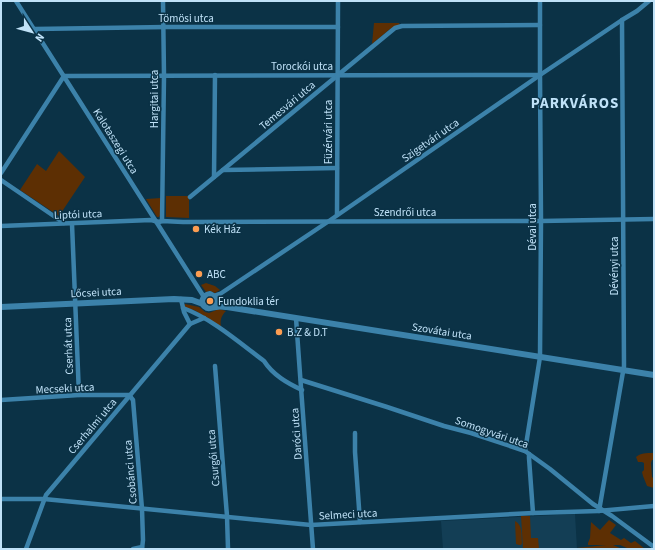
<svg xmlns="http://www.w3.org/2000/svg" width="655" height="550" font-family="'Source Sans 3',sans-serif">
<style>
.built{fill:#133e55}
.green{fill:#5d2f03}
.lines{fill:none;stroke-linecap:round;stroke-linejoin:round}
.minor{stroke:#3c82aa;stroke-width:4.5}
.tertiary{stroke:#3c82aa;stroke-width:6}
.poi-dot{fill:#fc9d52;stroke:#0b3246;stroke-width:1.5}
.labels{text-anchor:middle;stroke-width:3;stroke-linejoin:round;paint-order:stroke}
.street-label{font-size:11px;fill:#c0e2f8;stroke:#0b3246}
.poi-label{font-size:11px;fill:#c0e2f8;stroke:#0b3246;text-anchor:start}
.district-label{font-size:15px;font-weight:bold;letter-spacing:1px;fill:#c0e2f8;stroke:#0b3246}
</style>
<rect width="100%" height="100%" fill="#0b3246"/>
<polygon class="built" points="575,514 577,549 443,549 441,521"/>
<g class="green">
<polygon points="374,23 399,23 400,25 390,29 372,44"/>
<polygon points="59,151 85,177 59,216 20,190 37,164 46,171"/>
<polygon points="166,196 188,196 189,200 189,218 166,217"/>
<polygon points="161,198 160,215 159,217 157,217 146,199"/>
<polygon points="206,283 215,286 220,290 215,293 210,291 206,292 201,285"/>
<path d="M 185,304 L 199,307 L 205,312 L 209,313 L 219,309 L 226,311 C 221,316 220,320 221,327 L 196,311 L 185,307 L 184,305 Z"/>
<path d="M 652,453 L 654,453 L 654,460 L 652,460 L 651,463 L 652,477 L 654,479 L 654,488 L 647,486 L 643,476 L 642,472 L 644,470 L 644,463 L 642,462 L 638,462 L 636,457 C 640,453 647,453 652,453 Z"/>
<polygon points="521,516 530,516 531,538 538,538 539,549 523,549"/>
<polygon points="609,520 616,525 610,533 621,540 624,538 631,543 635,541 645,549 627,549 627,548 620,545 613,545 620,548 625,548 626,549 577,549 577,548 606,545 588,545 588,543 590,538 591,522 600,530"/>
<path d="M 515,521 C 523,525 521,535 522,543 L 521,545 L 519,545 L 516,544 Z"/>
</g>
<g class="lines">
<g class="minor">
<polyline points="16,1 204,297"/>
<polyline points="35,29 166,27 338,27"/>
<polyline points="223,170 337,168"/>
<polyline points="1,173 64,76 476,75 540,75"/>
<polyline points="214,177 215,75"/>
<polyline points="1,180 64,223"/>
<polyline points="190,197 395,28 402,26 540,25"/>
<polyline points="337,215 338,1"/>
<polyline points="162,221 164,76 163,1"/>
<polyline points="72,224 79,395"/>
<polyline points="1,226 151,220 159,222 162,221 183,222 541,221 654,219"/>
<polyline points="214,296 220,294 329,221 540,75 622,20 637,11 649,1"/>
<polyline points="181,299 184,312 190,324"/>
<path d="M 183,308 C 211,318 240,343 264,361 C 273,375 287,383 302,390"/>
<polyline points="296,318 300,374 313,549"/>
<polyline points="215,366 227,516 228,549"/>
<polyline points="301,380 387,407 444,426 471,433 525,451 550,469 593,504 612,516 654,547"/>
<polyline points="1,400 79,395 129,395 133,400 142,509 143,540 142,549"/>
<polyline points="355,433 355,452 360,522"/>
<polyline points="525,451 540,357 541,221 540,75 540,1"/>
<polyline points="529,454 529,458 533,513"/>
<polyline points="1,499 44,499 311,525 533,513 598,511 654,506"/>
<polyline points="599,511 624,366 622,20"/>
<polyline points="26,549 46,495 190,324 204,318"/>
<polyline points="133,549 142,547"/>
</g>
<g class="tertiary">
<polyline points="1,307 174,299 192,300 203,304"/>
<path d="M 214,307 L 217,302 L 215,297 L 210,294 C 203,295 198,304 207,308 C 210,309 213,307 216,307 C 220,306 223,307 227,307 L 654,375"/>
</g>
</g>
<g class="poi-dot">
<circle cx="196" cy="229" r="4"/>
<circle cx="199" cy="274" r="4"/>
<circle cx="210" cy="301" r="4"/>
<circle cx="279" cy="332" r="4"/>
</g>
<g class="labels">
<g class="street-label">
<text x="186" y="22">Tömösi utca</text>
<text x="302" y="70">Torockói utca</text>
<text transform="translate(154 99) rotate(-90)" y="4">Hargitai utca</text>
<text transform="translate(287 105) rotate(-40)" y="4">Temesvári utca</text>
<text transform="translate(328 132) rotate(-90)" y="4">Füzérvári utca</text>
<text transform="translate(430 140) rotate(-35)" y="4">Szigetvári utca</text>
<text transform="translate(116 141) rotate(58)" y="4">Kalotaszegi utca</text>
<text x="405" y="216">Szendrői utca</text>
<text transform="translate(78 214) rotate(-2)" y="4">Liptói utca</text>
<text transform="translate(532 227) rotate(-90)" y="4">Dévai utca</text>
<text transform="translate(614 266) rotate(-90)" y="4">Dévényi utca</text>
<text transform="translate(96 292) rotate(-3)" y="4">Lőcsei utca</text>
<text transform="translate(442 331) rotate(9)" y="4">Szovátai utca</text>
<text transform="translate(68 346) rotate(-92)" y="4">Cserhát utca</text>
<text transform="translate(65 388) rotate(-3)" y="4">Mecseki utca</text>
<text transform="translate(92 426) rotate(-50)" y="4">Cserhalmi utca</text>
<text transform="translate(492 432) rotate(19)" y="4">Somogyvári utca</text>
<text transform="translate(296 434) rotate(-94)" y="4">Daróci utca</text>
<text transform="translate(213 458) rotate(-95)" y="4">Csurgói utca</text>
<text transform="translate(130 472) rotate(-95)" y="4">Csobánci utca</text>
<text transform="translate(348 514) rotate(-3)" y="4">Selmeci utca</text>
</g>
<g class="poi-label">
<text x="204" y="233">Kék Ház</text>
<text x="207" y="278">ABC</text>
<text x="218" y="305">Fundoklia tér</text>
<text x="287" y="336">B.Z &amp; D.T</text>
</g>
<g class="district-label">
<text x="575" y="108">PARKVÁROS</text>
</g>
</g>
<rect width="655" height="550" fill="none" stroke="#c0e2f8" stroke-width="4"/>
<g transform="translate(32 32) rotate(126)" stroke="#0b3246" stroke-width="3" paint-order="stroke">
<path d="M0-3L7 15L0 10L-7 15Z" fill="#c0e2f8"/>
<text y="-6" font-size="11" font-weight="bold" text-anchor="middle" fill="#c0e2f8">N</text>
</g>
</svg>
